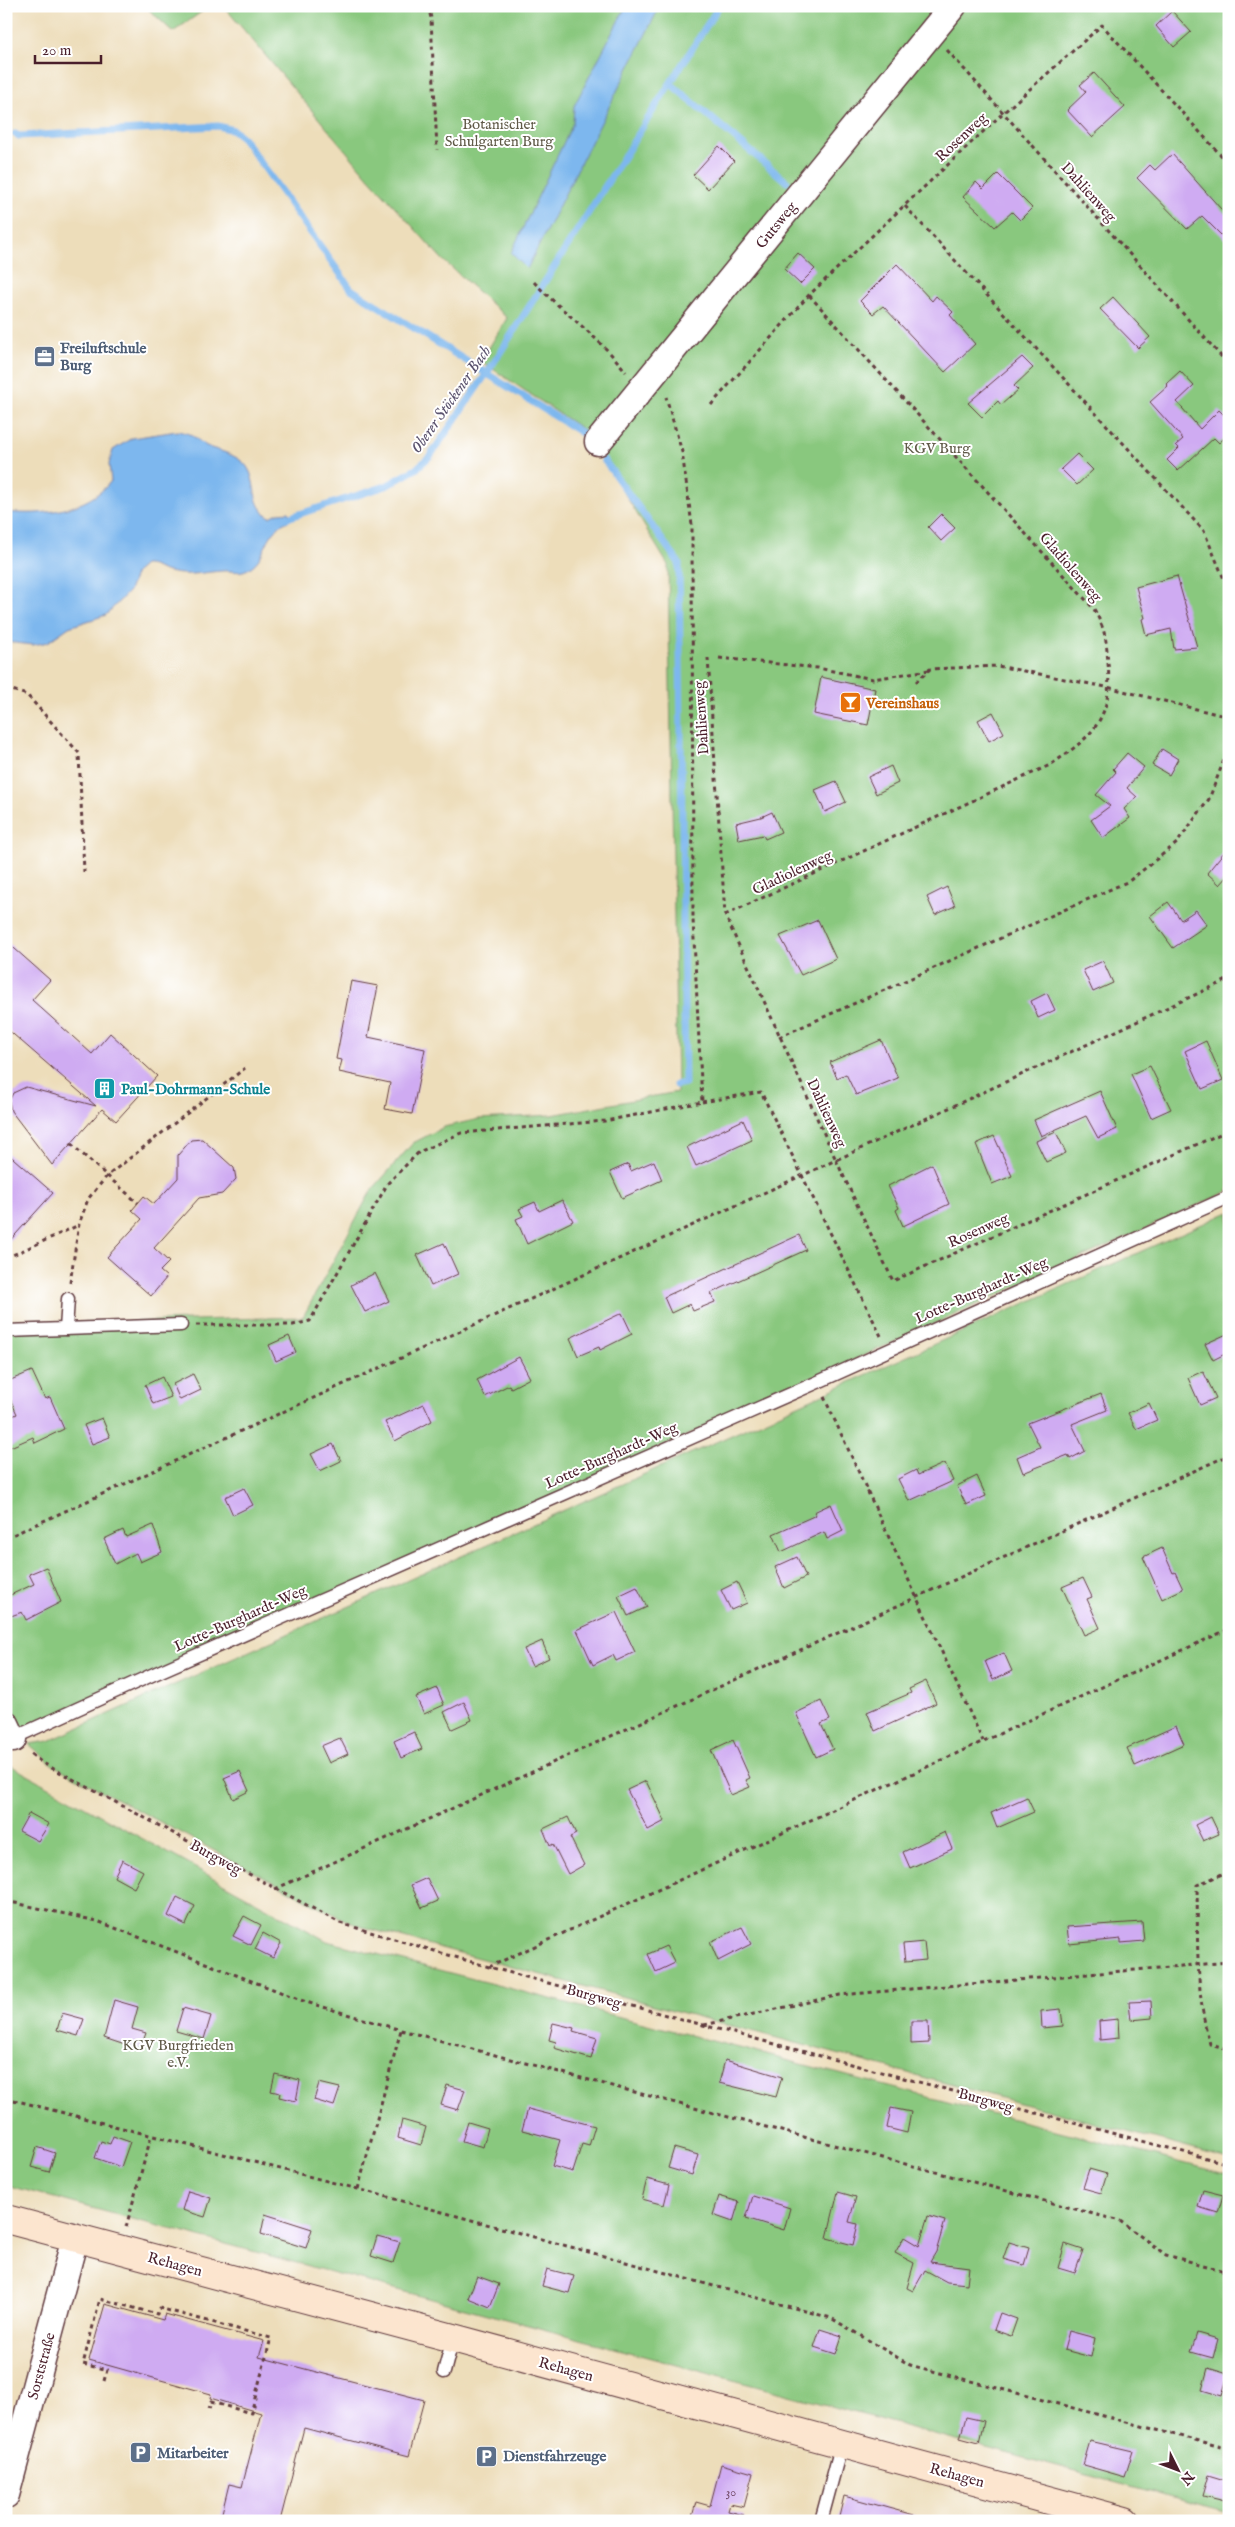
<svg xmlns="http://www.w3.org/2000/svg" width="1235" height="2527" font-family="'IM FELL English',serif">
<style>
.green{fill:#89c87e;stroke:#6a7454}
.water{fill:#7db7ee;stroke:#646b8c}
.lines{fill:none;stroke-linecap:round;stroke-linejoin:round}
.stream{stroke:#7db7ee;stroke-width:7}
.building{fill:#cfabf2}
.lane-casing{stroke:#623c40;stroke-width:15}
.street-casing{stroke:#623c40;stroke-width:29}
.secondary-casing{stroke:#623c40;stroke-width:30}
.path{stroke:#623c40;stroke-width:3;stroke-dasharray:4 4;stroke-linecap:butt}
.lane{stroke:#fff;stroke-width:12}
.street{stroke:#fff;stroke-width:26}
.secondary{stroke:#fce5cf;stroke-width:28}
.labels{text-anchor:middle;stroke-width:4;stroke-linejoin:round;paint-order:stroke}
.number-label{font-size:12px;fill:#6b425d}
.park-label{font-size:15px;fill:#605a48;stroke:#fff}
.street-label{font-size:15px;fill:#4a1f2b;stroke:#fff}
.service-label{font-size:15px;font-weight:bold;fill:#4e5e75;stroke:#fff;text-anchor:start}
.food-label{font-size:15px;font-weight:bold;fill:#c56008;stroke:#fff;text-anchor:start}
.culture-label{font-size:15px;font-weight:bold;fill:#0d838f;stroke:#fff;text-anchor:start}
.water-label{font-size:16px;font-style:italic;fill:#5c546f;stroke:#fff}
</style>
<rect width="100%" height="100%" fill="#fff"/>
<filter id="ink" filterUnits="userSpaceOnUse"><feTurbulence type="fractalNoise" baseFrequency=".02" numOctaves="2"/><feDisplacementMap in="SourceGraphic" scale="10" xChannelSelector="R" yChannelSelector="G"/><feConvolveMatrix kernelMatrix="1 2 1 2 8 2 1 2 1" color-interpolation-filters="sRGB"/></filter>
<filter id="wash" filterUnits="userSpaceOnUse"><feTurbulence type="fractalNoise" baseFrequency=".0096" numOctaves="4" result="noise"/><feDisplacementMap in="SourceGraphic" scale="20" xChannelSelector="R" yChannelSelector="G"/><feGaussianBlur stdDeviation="1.12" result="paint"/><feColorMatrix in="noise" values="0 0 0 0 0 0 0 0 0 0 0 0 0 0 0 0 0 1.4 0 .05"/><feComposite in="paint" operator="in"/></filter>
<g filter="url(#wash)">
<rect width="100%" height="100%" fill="#edddba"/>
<g class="green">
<polygon points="145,6 210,6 173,32"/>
<polygon points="211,6 1229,6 1229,1191 6,1742 6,1325 303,1317 371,1191 413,1143 444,1127 479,1119 552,1115 677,1092 668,565 588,433 481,361 507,318 442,259 368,177 227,10"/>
<polygon points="1229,1212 1229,2159 359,1926 341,1918 53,1765 29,1744 49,1741"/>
<polygon points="6,1763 327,1941 1229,2175 1229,2513 6,2185"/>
</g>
<g class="water">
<polygon points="626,6 660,6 527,269 511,253 573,123 574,106"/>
<path d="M 177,431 C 196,433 196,442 211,448 C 224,452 244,457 250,472 C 257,489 252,506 270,517 L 278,513 L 289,512 L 292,519 C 261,532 270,556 248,569 C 239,574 232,570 222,571 C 204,572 188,577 169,572 C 161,571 153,564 144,565 L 136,572 L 129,591 L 106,615 L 69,627 L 48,642 L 33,645 L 6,642 L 6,512 C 42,516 88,511 111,481 L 109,464 L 113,450 L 132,438 Z"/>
</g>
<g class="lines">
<g class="stream">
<polyline points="671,84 787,182"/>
<polyline points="15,134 19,136 218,126 233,130 243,138 351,289 585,435"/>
<polyline points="604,460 679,563 685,1083 676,1085"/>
<polyline points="284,519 386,486 416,469 430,456 491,367 719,6"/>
</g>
</g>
<g id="blocks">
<g class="building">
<polygon points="1172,11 1191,32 1174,47 1156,26"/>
<polygon points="1094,73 1125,107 1092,137 1067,110 1086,92 1080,85"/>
<polygon points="719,146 734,161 708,189 693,175"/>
<polygon points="1172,154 1229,218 1229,243 1202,216 1187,229 1137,178 1150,165 1155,170"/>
<polygon points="998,174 1032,208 1020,220 1012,212 995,227 963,197 976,182 983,189"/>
<polygon points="798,253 815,269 800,284 784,269"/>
<polygon points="897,264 932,301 936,296 953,312 950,315 975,344 945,372 883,306 873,314 860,301"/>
<polygon points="1113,297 1150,337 1138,348 1100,309"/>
<polygon points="1022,357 1033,368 1014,386 1018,390 1001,405 998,401 982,417 968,403"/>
<polygon points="1180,371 1194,386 1177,402 1200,429 1219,410 1229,420 1229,434 1219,443 1214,438 1178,471 1167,460 1179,448 1176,445 1183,439 1150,402 1168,386 1166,384"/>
<polygon points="1077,454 1093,470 1077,485 1061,469"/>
<polygon points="941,514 955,528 941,541 928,527"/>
<polygon points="1177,576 1197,647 1174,649 1171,629 1146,635 1142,619 1145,618 1136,587"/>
<polygon points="821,677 875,689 868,725 814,714"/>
<polygon points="993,712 1004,733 989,741 978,720"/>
<polygon points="1162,749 1178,759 1169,775 1152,765"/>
<polygon points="1127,753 1144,767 1127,788 1137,797 1124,809 1130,818 1103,838 1091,820 1110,806 1096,795 1116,772 1113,769"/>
<polygon points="891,766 898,783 876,794 868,777"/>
<polygon points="836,781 846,802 825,812 815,790"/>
<polygon points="772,812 781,832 765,839 763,835 739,840 736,823 761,817"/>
<polygon points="1229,846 1229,875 1220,885 1207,873"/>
<polygon points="947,887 955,906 935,915 927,897"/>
<polygon points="1168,902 1181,920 1196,910 1207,925 1173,948 1150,916"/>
<polygon points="818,920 836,959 801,975 780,936"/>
<polygon points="6,941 50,980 32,1000 92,1054 110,1033 157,1076 116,1121 102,1109 52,1165 11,1111 9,1101 13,1093 26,1087 96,1106 6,1028"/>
<polygon points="1103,961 1113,983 1093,992 1083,970"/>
<polygon points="351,981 378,986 368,1037 425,1049 412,1114 385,1109 390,1083 339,1072 342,1060 336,1059"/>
<polygon points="1047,993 1055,1010 1038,1018 1031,1001"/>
<polygon points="881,1040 898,1078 856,1095 846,1074 837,1078 830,1062"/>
<polygon points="1206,1041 1223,1080 1202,1089 1185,1051"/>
<polygon points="1150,1066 1171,1109 1151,1118 1131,1074"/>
<polygon points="1100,1091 1117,1129 1098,1138 1086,1116 1041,1136 1034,1120"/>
<polygon points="743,1120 752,1140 696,1166 687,1147"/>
<polygon points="1056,1132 1066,1153 1046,1162 1036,1141"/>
<polygon points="994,1136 1012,1176 992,1184 976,1144"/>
<polygon points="202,1139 234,1168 236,1179 222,1194 199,1198 154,1248 169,1262 160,1271 167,1277 151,1296 107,1257 142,1219 132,1210 144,1196 154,1204 178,1178 178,1155 191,1140"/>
<polygon points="6,1152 53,1193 6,1245"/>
<polygon points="654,1161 662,1180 622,1198 610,1172 628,1164 631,1171"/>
<polygon points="932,1164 949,1204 903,1226 896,1210 899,1208 888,1186"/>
<polygon points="562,1200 573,1221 527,1244 516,1219 523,1216 519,1209 535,1202 539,1211"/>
<polygon points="799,1235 806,1250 711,1293 715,1302 693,1311 690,1304 671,1313 664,1297"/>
<polygon points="444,1243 458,1274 431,1286 417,1255"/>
<polygon points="375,1273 389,1301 365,1312 351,1285"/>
<polygon points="622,1313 632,1334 600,1350 599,1347 578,1356 570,1338"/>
<polygon points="1229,1333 1229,1352 1213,1360 1205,1344"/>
<polygon points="289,1336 296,1352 276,1361 269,1345"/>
<polygon points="519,1357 530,1378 511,1388 509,1385 485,1397 477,1380"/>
<polygon points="32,1371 45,1399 50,1397 64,1429 35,1443 33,1437 6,1449 6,1419 17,1414 6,1390 6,1382"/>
<polygon points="1203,1371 1216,1398 1200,1405 1188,1378"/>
<polygon points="193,1374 201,1390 180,1400 173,1384"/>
<polygon points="162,1377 171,1397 153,1404 145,1385"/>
<polygon points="1101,1394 1107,1410 1072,1424 1085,1451 1070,1459 1068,1455 1023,1473 1017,1457 1040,1447 1028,1423"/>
<polygon points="1149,1403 1157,1420 1136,1429 1128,1413"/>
<polygon points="424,1404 432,1421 395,1441 385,1422"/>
<polygon points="102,1418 110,1437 92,1444 84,1425"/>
<polygon points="333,1444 341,1461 320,1471 311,1454"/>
<polygon points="945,1463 953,1481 909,1501 898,1479 916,1470 918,1475"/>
<polygon points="977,1476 986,1496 966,1505 957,1486"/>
<polygon points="244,1488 253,1505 233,1515 225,1497"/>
<polygon points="831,1504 843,1531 827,1539 824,1532 781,1552 773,1534 816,1515 814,1512"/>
<polygon points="153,1525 162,1552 140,1562 136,1553 115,1564 104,1539 123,1530 126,1537"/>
<polygon points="1162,1548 1173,1573 1175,1572 1183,1589 1162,1599 1143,1557"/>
<polygon points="797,1557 806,1577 784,1588 775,1567"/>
<polygon points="46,1567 61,1602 26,1620 22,1612 11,1616 6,1605 6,1597 34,1584 29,1574"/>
<polygon points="1083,1578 1092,1597 1087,1599 1100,1628 1084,1635 1062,1587"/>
<polygon points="737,1582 747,1603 731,1610 721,1590"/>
<polygon points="637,1587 647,1607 628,1616 618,1596"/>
<polygon points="616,1612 635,1652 616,1661 613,1655 593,1665 577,1630"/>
<polygon points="542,1641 549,1658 532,1666 524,1649"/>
<polygon points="1004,1653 1012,1671 993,1680 985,1661"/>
<polygon points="926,1681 936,1703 875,1731 867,1712 911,1693 909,1689"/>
<polygon points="437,1688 444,1705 424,1714 416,1697"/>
<polygon points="821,1701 830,1720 821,1724 833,1749 816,1757 796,1713"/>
<polygon points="464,1702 472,1720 452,1729 444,1712"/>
<polygon points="1176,1726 1184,1744 1135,1766 1127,1748"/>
<polygon points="414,1732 422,1749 401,1758 394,1741"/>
<polygon points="340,1738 348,1754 329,1763 321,1746"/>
<polygon points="733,1740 750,1778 746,1780 750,1787 731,1795 711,1750"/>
<polygon points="240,1771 249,1791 233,1799 224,1778"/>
<polygon points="646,1781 665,1821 648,1830 627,1790"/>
<polygon points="1027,1797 1034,1812 997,1828 991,1813"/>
<polygon points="29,1813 49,1824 38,1841 19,1831"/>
<polygon points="568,1817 576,1834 570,1837 584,1865 568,1874 553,1844 550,1846 543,1829"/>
<polygon points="1211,1817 1219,1834 1203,1841 1195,1825"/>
<polygon points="945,1832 952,1849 910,1868 903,1852"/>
<polygon points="122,1860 143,1871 134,1888 114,1877"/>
<polygon points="427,1878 438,1901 422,1908 411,1885"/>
<polygon points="177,1897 195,1906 186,1925 168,1916"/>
<polygon points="244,1916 261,1925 251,1945 233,1936"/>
<polygon points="1142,1922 1144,1941 1121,1943 1121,1939 1069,1944 1067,1927"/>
<polygon points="742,1927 751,1944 718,1961 710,1942"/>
<polygon points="263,1933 281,1943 273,1958 255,1949"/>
<polygon points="924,1942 926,1960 905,1962 903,1944"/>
<polygon points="666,1946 675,1963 656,1972 648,1954"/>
<polygon points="114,2000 138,2007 132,2029 146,2033 140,2050 104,2038"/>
<polygon points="1151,2001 1152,2018 1131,2020 1129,2002"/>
<polygon points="183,2008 211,2016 204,2039 176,2031"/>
<polygon points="1061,2009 1063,2026 1042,2028 1041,2011"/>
<polygon points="62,2013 84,2019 78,2036 57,2030"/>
<polygon points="1118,2019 1119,2038 1100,2040 1099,2021"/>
<polygon points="911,2021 928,2021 929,2043 911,2044"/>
<polygon points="553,2023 574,2028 573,2031 597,2038 591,2059 554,2048 556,2042 549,2040"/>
<polygon points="725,2060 782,2077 776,2097 719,2083"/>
<polygon points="275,2074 300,2080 296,2101 279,2097 280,2093 271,2091"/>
<polygon points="319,2083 340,2088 334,2106 314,2100"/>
<polygon points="447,2085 465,2090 458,2110 441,2105"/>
<polygon points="891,2108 911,2112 907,2133 887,2128"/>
<polygon points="528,2109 595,2126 589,2146 582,2144 573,2172 552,2166 560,2140 522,2130"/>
<polygon points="402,2120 426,2127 421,2145 398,2138"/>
<polygon points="468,2122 488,2128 483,2147 462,2141"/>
<polygon points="113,2136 130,2142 121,2167 95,2158 101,2141 110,2144"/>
<polygon points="37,2147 55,2153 49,2172 31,2167"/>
<polygon points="674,2148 698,2155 692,2175 668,2168"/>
<polygon points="1089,2169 1107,2174 1101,2193 1083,2188"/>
<polygon points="647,2179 669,2185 664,2205 642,2199"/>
<polygon points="1203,2190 1223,2195 1218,2213 1198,2207"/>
<polygon points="188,2191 211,2198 205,2217 182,2210"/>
<polygon points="838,2192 856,2197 849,2222 858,2224 853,2245 827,2238"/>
<polygon points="719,2196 739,2202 733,2222 713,2215"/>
<polygon points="753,2196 790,2208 784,2230 746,2218"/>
<polygon points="265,2214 312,2229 306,2248 261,2234"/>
<polygon points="928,2216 945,2221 936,2252 930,2262 969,2267 967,2284 947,2282 925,2270 913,2291 907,2288 914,2263 895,2253 904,2237 919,2246"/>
<polygon points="377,2236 400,2242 393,2263 371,2256"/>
<polygon points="1009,2242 1029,2248 1024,2265 1003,2259"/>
<polygon points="1065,2244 1083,2250 1075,2273 1058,2268"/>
<polygon points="547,2269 574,2276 569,2293 542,2286"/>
<polygon points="477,2276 499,2284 490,2307 468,2298"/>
<polygon points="105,2304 163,2320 165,2314 264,2341 259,2357 424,2400 409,2456 304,2428 280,2521 220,2521 229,2484 242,2487 261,2413 210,2398 211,2394 89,2360"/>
<polygon points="1000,2313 1017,2319 1011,2336 994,2330"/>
<polygon points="820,2329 842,2336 836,2354 814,2347"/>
<polygon points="1069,2331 1095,2338 1091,2357 1064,2350"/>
<polygon points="1197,2333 1218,2339 1213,2358 1191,2352"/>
<polygon points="1208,2368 1228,2374 1222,2396 1202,2390"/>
<polygon points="966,2417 984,2421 979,2443 960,2438"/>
<polygon points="1090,2441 1133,2451 1125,2477 1083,2465"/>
<polygon points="721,2464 753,2473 744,2507 730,2504 728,2511 744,2515 743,2521 691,2521 696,2502 710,2506"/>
<polygon points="1209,2475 1229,2481 1224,2501 1203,2496"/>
<polygon points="844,2496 914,2515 914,2521 838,2521"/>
</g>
</g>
</g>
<g filter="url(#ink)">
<use href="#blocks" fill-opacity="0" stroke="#623c40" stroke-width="1"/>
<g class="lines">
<defs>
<g id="lane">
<polyline points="66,1329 68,1299"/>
<polyline points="6,1331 181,1325"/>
<polyline points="9,1740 154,1674 818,1382 1229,1197"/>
<polyline points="444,2372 453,2338"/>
<polyline points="821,2521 842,2443"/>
</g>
<g id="street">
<polyline points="598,442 953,6"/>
<polyline points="6,1724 13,1739"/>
<polyline points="6,2495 75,2238"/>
</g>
<polyline id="secondary" points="6,2219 453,2338 1125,2521"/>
</defs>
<use href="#lane" class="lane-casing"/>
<use href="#street" class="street-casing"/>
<use href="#secondary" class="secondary-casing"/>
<g class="path">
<polyline points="428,6 431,18 437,150"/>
<polyline points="1226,6 1229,9"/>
<polyline points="947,50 1229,365"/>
<polyline points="905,206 1204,531 1229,591"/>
<path d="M 534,282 C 563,313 600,337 626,372"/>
<polyline points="711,405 809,295 1003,113 1102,25 1229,164"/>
<polyline points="708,658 725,915 836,1160 1225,981 1229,977"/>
<polyline points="719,658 818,668 873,679 929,670"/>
<polyline points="916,682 930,669 998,666 1111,688 1229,717"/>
<polyline points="6,688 27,695 79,753 84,872"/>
<path d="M 725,915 L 1050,765 C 1093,736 1113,719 1108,663 C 1106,638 1106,632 1094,609 L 809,295"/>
<polyline points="779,1037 1129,881 1177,843 1209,799 1229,747"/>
<polyline points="702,1102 761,1092 881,1336"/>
<polyline points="71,1144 138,1203"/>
<polyline points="6,1258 79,1225"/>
<polyline points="70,1283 79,1224 88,1199 107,1176 245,1068"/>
<polyline points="196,1325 293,1325 310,1321 388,1183 419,1152 461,1133 605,1121 702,1102 693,919 692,525 682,452 666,397"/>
<polyline points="824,1397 983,1741"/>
<polyline points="6,1538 836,1160 893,1281 1229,1130"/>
<polyline points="31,1754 41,1762 340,1923 489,1967 703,2025 1229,2164"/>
<path d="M 1229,1871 L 1197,1885 C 1198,1937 1195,1993 1210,2044 L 1229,2049"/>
<polyline points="275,1889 1229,1455"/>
<polyline points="6,1901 97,1921 306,2002 401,2030 1120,2221 1166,2255 1229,2272"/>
<polyline points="489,1967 1229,1629"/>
<polyline points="704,2025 840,1995 1229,1962"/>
<polyline points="6,2098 358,2189 831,2318 910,2365 1229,2449"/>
<polyline points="358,2189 401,2030"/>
<polyline points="126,2227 151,2137"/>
<polyline points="104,2381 107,2370 83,2364 100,2299 157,2314 159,2308 271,2338 251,2413 211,2402 209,2409"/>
</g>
<use href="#lane" class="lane"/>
<use href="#street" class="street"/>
<use href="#secondary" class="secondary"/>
</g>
</g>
<defs>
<symbol id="office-square" viewBox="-11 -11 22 22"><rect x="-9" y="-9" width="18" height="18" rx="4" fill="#5c6f8a" stroke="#fff"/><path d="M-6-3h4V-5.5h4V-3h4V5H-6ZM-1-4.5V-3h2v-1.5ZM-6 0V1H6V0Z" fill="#fff"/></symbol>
<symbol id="bar-square" viewBox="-11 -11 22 22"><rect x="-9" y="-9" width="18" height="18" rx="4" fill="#e8710a" stroke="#fff"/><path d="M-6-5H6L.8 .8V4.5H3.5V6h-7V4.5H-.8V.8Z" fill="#fff"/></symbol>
<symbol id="building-square" viewBox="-11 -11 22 22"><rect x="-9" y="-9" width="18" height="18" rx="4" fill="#0f9aa8" stroke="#fff"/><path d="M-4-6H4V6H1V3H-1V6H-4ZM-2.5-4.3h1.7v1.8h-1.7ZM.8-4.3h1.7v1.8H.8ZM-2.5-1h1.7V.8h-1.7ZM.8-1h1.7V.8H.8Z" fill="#fff"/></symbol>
<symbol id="parking-square" viewBox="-11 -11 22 22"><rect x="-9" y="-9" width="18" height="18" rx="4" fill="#5c6f8a" stroke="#fff"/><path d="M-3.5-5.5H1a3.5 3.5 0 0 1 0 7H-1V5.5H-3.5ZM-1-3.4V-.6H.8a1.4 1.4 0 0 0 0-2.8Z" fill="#fff"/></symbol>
</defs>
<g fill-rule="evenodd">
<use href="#office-square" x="32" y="344" width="25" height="25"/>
<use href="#bar-square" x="838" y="690" width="25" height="25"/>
<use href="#building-square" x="92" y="1076" width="25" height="25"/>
<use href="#parking-square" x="128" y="2440" width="25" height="25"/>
<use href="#parking-square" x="474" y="2444" width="25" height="25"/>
</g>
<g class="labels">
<g class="number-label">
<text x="731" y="2496">30</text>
</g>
<g class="park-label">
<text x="499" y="129">Botanischer<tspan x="499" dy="17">Schulgarten Burg</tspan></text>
<text x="937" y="453">KGV Burg</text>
<text x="178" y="2050">KGV Burgfrieden<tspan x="178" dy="17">e.V.</tspan></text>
</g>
<g class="street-label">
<text transform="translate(961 137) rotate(-43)" y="5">Rosenweg</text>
<text transform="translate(1089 192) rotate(48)" y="5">Dahlienweg</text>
<text transform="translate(776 225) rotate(-51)" y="5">Gutsweg</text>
<text transform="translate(1071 567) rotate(49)" y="5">Gladiolenweg</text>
<text transform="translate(701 718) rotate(-94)" y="5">Dahlienweg</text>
<text transform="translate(792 872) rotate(-25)" y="5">Gladiolenweg</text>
<text transform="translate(827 1113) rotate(65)" y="5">Dahlienweg</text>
<text transform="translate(978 1230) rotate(-24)" y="5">Rosenweg</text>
<text transform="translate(981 1290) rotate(-24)" y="5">Lotte-Burghardt-Weg</text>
<text transform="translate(611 1455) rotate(-24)" y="5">Lotte-Burghardt-Weg</text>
<text transform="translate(240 1618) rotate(-24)" y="5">Lotte-Burghardt-Weg</text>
<text transform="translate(216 1857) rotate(29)" y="5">Burgweg</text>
<text transform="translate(594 1996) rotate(15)" y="5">Burgweg</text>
<text transform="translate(986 2100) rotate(15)" y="5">Burgweg</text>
<text transform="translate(175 2264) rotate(15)" y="5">Rehagen</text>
<text transform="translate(41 2366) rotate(-75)" y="5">Sorststraße</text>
<text transform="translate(566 2369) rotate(15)" y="5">Rehagen</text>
<text transform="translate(957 2475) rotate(15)" y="5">Rehagen</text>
</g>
<g class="service-label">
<text x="60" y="353">Freiluftschule<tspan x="60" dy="17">Burg</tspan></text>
<text x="157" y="2458">Mitarbeiter</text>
<text x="503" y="2461">Dienstfahrzeuge</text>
</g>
<g class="food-label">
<text x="866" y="708">Vereinshaus</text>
</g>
<g class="culture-label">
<text x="121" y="1094">Paul-Dohrmann-Schule</text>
</g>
<g class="water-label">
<text transform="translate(450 399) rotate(-55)" y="6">Oberer Stöckener Bach</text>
</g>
</g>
<rect width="1235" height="2527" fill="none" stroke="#fff" stroke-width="25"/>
<g transform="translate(1178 2470) rotate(132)" stroke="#ffffff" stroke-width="4" paint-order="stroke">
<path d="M0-4L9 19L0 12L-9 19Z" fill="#4a1f2b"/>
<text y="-8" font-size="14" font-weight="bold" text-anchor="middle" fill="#4a1f2b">N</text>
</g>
<path d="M35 55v8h66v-8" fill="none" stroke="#4a1f2b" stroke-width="2.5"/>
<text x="42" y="55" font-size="15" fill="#4a1f2b" stroke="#ffffff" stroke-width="4" paint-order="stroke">20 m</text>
</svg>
